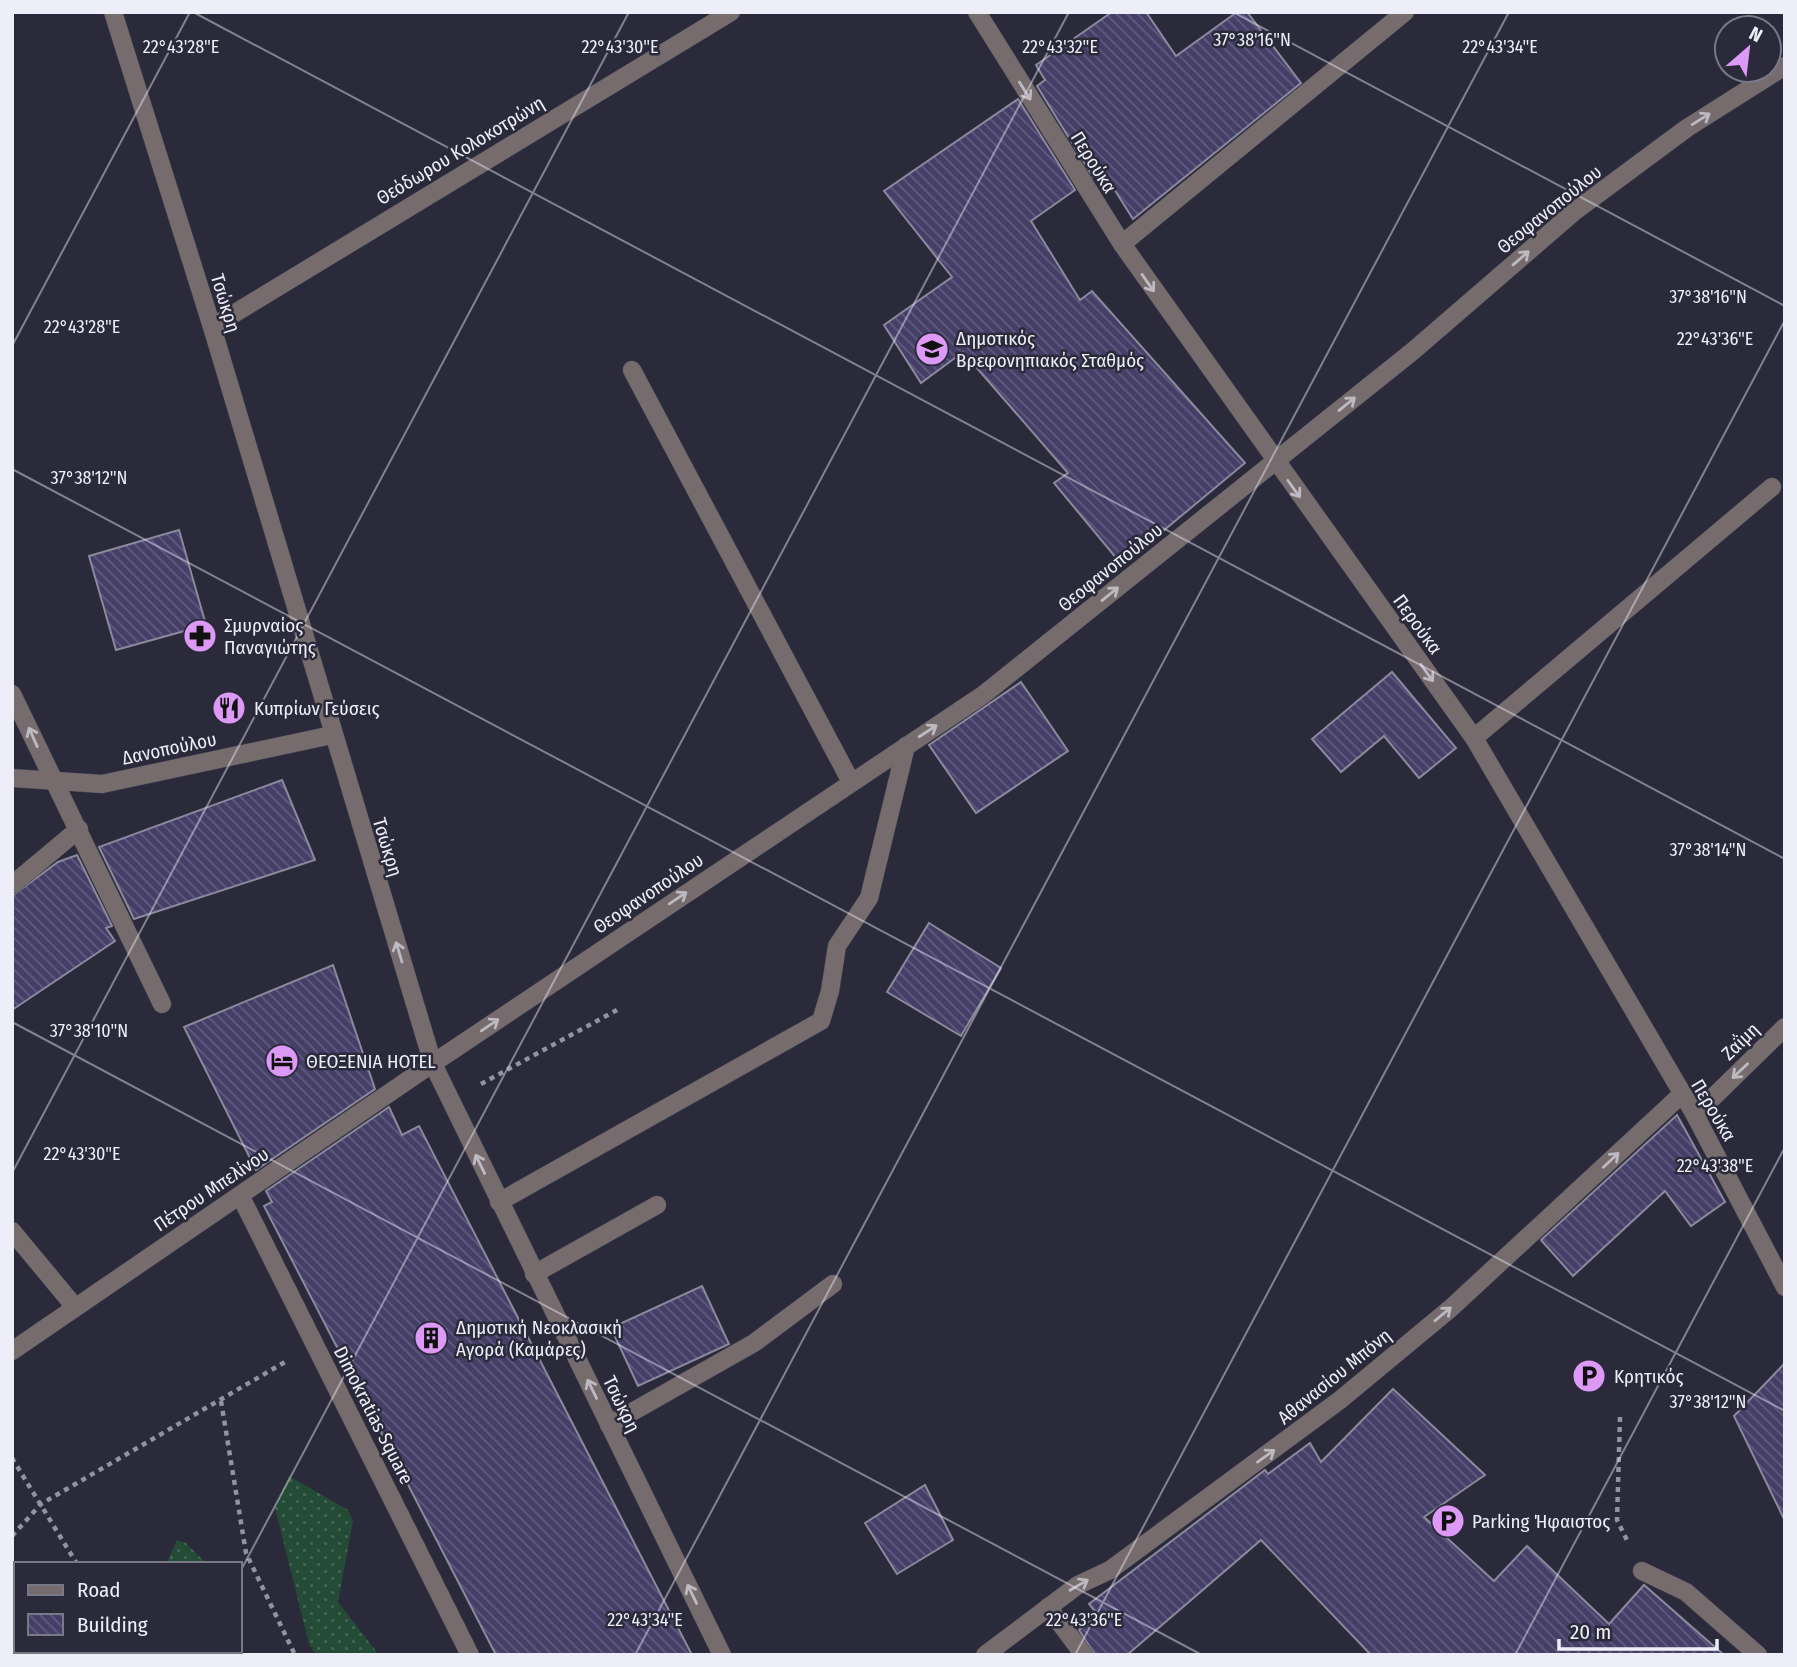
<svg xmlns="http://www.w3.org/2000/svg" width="1797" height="1667" font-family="'Fira Sans Condensed',sans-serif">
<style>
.grass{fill:url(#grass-dots)}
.building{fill:url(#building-back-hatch);stroke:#8b899d;stroke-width:2}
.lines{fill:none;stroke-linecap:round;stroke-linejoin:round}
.minor-casing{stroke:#454555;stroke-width:19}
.path{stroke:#9292a0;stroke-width:4.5;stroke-dasharray:5 5;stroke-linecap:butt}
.minor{stroke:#776c6d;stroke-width:18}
.oneway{stroke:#bebac1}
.ticks{fill:none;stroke:#eeeef9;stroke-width:2;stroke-opacity:0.45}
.labels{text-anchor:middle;stroke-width:5;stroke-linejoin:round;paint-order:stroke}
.street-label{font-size:19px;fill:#eeeef9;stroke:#2a2a3a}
.poi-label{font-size:19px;fill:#eeeef9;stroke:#2a2a3a;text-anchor:start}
.ticks-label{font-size:18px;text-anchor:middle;fill:#eeeef9;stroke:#2a2a3a;stroke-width:5;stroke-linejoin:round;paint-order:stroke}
</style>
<defs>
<pattern id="grass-dots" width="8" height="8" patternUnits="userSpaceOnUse" patternTransform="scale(1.75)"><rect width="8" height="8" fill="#234b36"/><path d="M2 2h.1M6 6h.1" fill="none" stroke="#436554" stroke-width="1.8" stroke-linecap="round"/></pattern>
<pattern id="building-back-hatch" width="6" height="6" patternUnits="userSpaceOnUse" patternTransform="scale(1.75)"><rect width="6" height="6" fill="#453f68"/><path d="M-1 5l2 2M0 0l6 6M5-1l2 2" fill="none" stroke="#605b7e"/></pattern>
</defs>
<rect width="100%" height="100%" fill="#2a2a3a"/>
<g class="grass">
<polygon points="289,1476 348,1510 353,1521 338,1602 379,1655 316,1655 309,1644 275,1508"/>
<polygon points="177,1540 186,1543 207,1564 166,1564"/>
</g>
<g class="building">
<polygon points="1112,12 1146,12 1176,56 1237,12 1247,12 1301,83 1133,219 1102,170 1093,177 1037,86 1045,80 1036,65"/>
<polygon points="1018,99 1075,190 1031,221 1080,300 1092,291 1245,463 1122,565 1054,483 1068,473 963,352 921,383 884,325 952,277 884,191"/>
<polygon points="179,530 206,625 116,650 89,556"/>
<polygon points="1392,672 1456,748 1419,778 1384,736 1341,772 1312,739"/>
<polygon points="1021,682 1068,751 976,813 929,745"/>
<polygon points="282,780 315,860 134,919 99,847"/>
<polygon points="77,855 112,926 106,928 115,941 12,1010 12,896 58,862"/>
<polygon points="929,923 1001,968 961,1036 887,992"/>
<polygon points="333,965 375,1089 256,1170 184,1027"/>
<polygon points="389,1107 402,1135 419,1126 692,1655 496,1655 264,1206 272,1202 266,1191"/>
<polygon points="1677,1115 1725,1202 1691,1226 1665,1191 1573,1276 1541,1240"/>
<polygon points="702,1286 729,1344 638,1386 611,1328"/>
<polygon points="1785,1363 1785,1521 1734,1416"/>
<polygon points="1393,1389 1485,1475 1424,1517 1494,1581 1527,1546 1609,1624 1644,1585 1724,1655 1371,1655 1261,1540 1127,1655 1095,1655 1079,1630 1098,1615 1089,1604 1265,1470 1268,1474 1310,1443 1321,1462"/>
<polygon points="925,1485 953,1540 897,1574 865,1523"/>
</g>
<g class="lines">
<defs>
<g id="minor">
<polyline points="113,12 212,327 433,1064 722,1655"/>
<polyline points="977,12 1122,244 1474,738 1695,1115 1785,1287"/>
<polyline points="1122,244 1405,12"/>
<polyline points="212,327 731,12"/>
<polyline points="632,370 851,782"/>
<polyline points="12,694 162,1004"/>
<polyline points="1474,738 1772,487"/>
<polyline points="12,778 102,784 332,735"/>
<polyline points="12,885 79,829"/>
<polyline points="1695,1115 1785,1027"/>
<polyline points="240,1195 470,1655"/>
<polyline points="499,1202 821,1021 830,991 837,946 869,898 906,746"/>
<polyline points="12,1231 75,1307"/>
<polyline points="534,1274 657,1205"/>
<polyline points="12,1351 417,1074 983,695 1413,351 1575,211 1687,128 1785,66"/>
<polyline points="609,1425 754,1343 833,1284"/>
<polyline points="1642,1571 1686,1592 1758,1655"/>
<polyline points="1048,1607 1084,1655"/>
<polyline points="985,1655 1078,1585 1110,1570 1340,1400 1451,1308 1681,1095"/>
</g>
</defs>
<use href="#minor" class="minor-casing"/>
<g class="path">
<polyline points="481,1084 617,1010"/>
<polyline points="221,1401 246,1553 295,1655"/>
<polyline points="1620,1417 1617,1520 1627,1540"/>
<polyline points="12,1458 77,1564"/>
<polyline points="12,1536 41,1504 285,1362"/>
<polyline points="130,1651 132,1655"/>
</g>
<use href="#minor" class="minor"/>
</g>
<defs><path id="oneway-shaft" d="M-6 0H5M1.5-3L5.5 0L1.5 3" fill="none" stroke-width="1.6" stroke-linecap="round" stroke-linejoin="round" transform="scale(1.75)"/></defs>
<g class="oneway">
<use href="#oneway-shaft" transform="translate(1025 91) rotate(58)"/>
<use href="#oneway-shaft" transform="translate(1701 119) rotate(-32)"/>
<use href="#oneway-shaft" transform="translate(1521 258) rotate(-41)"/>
<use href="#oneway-shaft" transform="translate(1148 283) rotate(55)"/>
<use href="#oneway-shaft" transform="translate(1347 404) rotate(-39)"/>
<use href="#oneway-shaft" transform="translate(1294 489) rotate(54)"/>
<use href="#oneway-shaft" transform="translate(1110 594) rotate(-39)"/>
<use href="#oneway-shaft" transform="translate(1427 673) rotate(54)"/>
<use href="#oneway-shaft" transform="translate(928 731) rotate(-33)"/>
<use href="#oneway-shaft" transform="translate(33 737) rotate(-114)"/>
<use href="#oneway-shaft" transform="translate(678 898) rotate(-34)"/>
<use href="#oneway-shaft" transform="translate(399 952) rotate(-107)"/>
<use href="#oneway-shaft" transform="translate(490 1025) rotate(-34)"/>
<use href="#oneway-shaft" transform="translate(1740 1071) rotate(136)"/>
<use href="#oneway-shaft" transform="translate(1611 1160) rotate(-43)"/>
<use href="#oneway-shaft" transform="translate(480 1164) rotate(-116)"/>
<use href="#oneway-shaft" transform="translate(1443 1314) rotate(-40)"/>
<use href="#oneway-shaft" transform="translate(592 1389) rotate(-116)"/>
<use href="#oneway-shaft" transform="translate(1266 1456) rotate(-36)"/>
<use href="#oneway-shaft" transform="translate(1079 1585) rotate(-30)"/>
<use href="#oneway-shaft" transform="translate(692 1594) rotate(-116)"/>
</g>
<path class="ticks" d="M 193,12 L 1785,859M 1233,12 L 1785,306M 12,346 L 190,12M 12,469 L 1785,1411M 12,1022 L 1202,1655M 12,1173 L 629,12M 240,1572 L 1069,12M 12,1575 L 16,1577M 156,1651 L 163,1655M 196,1655 L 198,1651M 635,1655 L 1509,12M 1075,1655 L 1785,320M 1515,1655 L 1785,1147"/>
<defs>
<symbol id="school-disc" viewBox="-11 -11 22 22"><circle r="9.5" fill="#dc99f5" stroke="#2a2a3a"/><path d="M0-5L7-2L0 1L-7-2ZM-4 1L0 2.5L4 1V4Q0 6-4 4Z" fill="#111"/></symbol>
<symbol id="pharmacy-disc" viewBox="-11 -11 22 22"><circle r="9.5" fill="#dc99f5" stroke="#2a2a3a"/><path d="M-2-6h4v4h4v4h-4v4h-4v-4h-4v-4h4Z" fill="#111"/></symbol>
<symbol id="restaurant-disc" viewBox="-11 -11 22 22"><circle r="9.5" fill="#dc99f5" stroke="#2a2a3a"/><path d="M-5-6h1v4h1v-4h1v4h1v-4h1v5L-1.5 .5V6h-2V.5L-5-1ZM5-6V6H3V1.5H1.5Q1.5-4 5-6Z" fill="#111"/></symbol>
<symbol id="hotel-disc" viewBox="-11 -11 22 22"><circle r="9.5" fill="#dc99f5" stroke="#2a2a3a"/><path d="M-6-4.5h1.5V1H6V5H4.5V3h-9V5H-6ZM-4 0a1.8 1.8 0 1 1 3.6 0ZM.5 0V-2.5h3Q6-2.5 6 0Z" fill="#111"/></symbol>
<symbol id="building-disc" viewBox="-11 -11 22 22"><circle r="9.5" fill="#dc99f5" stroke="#2a2a3a"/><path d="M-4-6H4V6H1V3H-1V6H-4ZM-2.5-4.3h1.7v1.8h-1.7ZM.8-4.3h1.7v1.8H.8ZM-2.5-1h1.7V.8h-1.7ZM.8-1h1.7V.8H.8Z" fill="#111"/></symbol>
<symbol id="parking-disc" viewBox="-11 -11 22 22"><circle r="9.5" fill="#dc99f5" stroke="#2a2a3a"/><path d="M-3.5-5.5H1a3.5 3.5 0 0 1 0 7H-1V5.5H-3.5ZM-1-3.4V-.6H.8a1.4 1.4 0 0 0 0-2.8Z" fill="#111"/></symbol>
</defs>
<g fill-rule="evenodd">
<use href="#school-disc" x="913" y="330" width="38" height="38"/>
<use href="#pharmacy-disc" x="181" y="617" width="38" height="38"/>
<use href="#restaurant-disc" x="210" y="689" width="38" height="38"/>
<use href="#hotel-disc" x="263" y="1042" width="38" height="38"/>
<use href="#building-disc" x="412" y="1319" width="38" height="38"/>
<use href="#parking-disc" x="1570" y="1357" width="38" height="38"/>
<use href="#parking-disc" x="1429" y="1502" width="38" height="38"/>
</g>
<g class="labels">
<g class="street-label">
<text transform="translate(460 150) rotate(-31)" y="7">Θεόδωρου Κολοκοτρώνη</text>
<text transform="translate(1094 162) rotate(58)" y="7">Περούκα</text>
<text transform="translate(1549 209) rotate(-39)" y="7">Θεοφανοπούλου</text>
<text transform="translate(226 303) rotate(73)" y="7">Τσώκρη</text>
<text transform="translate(1110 567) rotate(-39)" y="7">Θεοφανοπούλου</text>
<text transform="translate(1418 624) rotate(54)" y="7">Περούκα</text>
<text transform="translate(169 748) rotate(-12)" y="7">Δανοπούλου</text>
<text transform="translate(388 847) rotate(73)" y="7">Τσώκρη</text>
<text transform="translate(648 893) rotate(-34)" y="7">Θεοφανοπούλου</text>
<text transform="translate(1740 1041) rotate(-44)" y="7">Ζαΐμη</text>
<text transform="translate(1714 1110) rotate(59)" y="7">Περούκα</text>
<text transform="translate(211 1189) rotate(-34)" y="7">Πέτρου Μπελίνου</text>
<text transform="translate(1334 1376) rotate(-39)" y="7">Αθανασίου Μπόνη</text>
<text transform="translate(622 1404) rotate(64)" y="7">Τσώκρη</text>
<text transform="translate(374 1415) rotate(63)" y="7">Dimokratias Square</text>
</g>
<g class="poi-label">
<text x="956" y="345">Δημοτικός<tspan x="956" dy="22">Βρεφονηπιακός Σταθμός</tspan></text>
<text x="224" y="632">Σμυρναίος<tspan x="224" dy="22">Παναγιώτης</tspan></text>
<text x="254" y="715">Κυπρίων Γεύσεις</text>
<text x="306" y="1068">ΘΕΟΞΕΝΙΑ HOTEL</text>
<text x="456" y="1334">Δημοτική Νεοκλασική<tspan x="456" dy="22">Αγορά (Καμάρες)</tspan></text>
<text x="1614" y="1383">Κρητικός</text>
<text x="1472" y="1528">Parking Ήφαιστος</text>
</g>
</g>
<g class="ticks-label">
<text x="1252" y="46">37°38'16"N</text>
<text x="181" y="53">22°43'28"E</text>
<text x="620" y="53">22°43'30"E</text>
<text x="1060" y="53">22°43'32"E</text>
<text x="1500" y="53">22°43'34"E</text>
<text x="1708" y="303">37°38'16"N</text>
<text x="82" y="333">22°43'28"E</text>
<text x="1715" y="345">22°43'36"E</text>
<text x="89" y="484">37°38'12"N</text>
<text x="1708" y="856">37°38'14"N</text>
<text x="89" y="1037">37°38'10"N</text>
<text x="82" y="1160">22°43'30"E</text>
<text x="1715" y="1172">22°43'38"E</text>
<text x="1708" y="1408">37°38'12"N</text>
<text x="645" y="1626">22°43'34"E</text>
<text x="1084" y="1626">22°43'36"E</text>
</g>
<rect width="1797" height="1667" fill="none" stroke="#eeeef9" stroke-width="28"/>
<rect x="14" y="1562" width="228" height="91" fill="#2a2a3a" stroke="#787886" stroke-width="2"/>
<rect x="28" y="1585" width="35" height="10" fill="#776c6d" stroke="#787886" stroke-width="2"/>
<text x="77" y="1597" font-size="21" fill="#eeeef9">Road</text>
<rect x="28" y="1614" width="35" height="21" fill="url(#building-back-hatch)" stroke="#787886" stroke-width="2"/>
<text x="77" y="1632" font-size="21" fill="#eeeef9">Building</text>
<g transform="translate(1748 49) rotate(28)"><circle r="33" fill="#2a2a3a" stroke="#787886" stroke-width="2"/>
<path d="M0-5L12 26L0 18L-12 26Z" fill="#dc99f5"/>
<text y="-10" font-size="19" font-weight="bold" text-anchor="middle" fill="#eeeef9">N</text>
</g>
<path d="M1559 1639v10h158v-10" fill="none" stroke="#eeeef9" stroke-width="3.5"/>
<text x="1570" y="1639" font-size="21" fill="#eeeef9" stroke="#2a2a3a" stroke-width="5" paint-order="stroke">20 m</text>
</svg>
